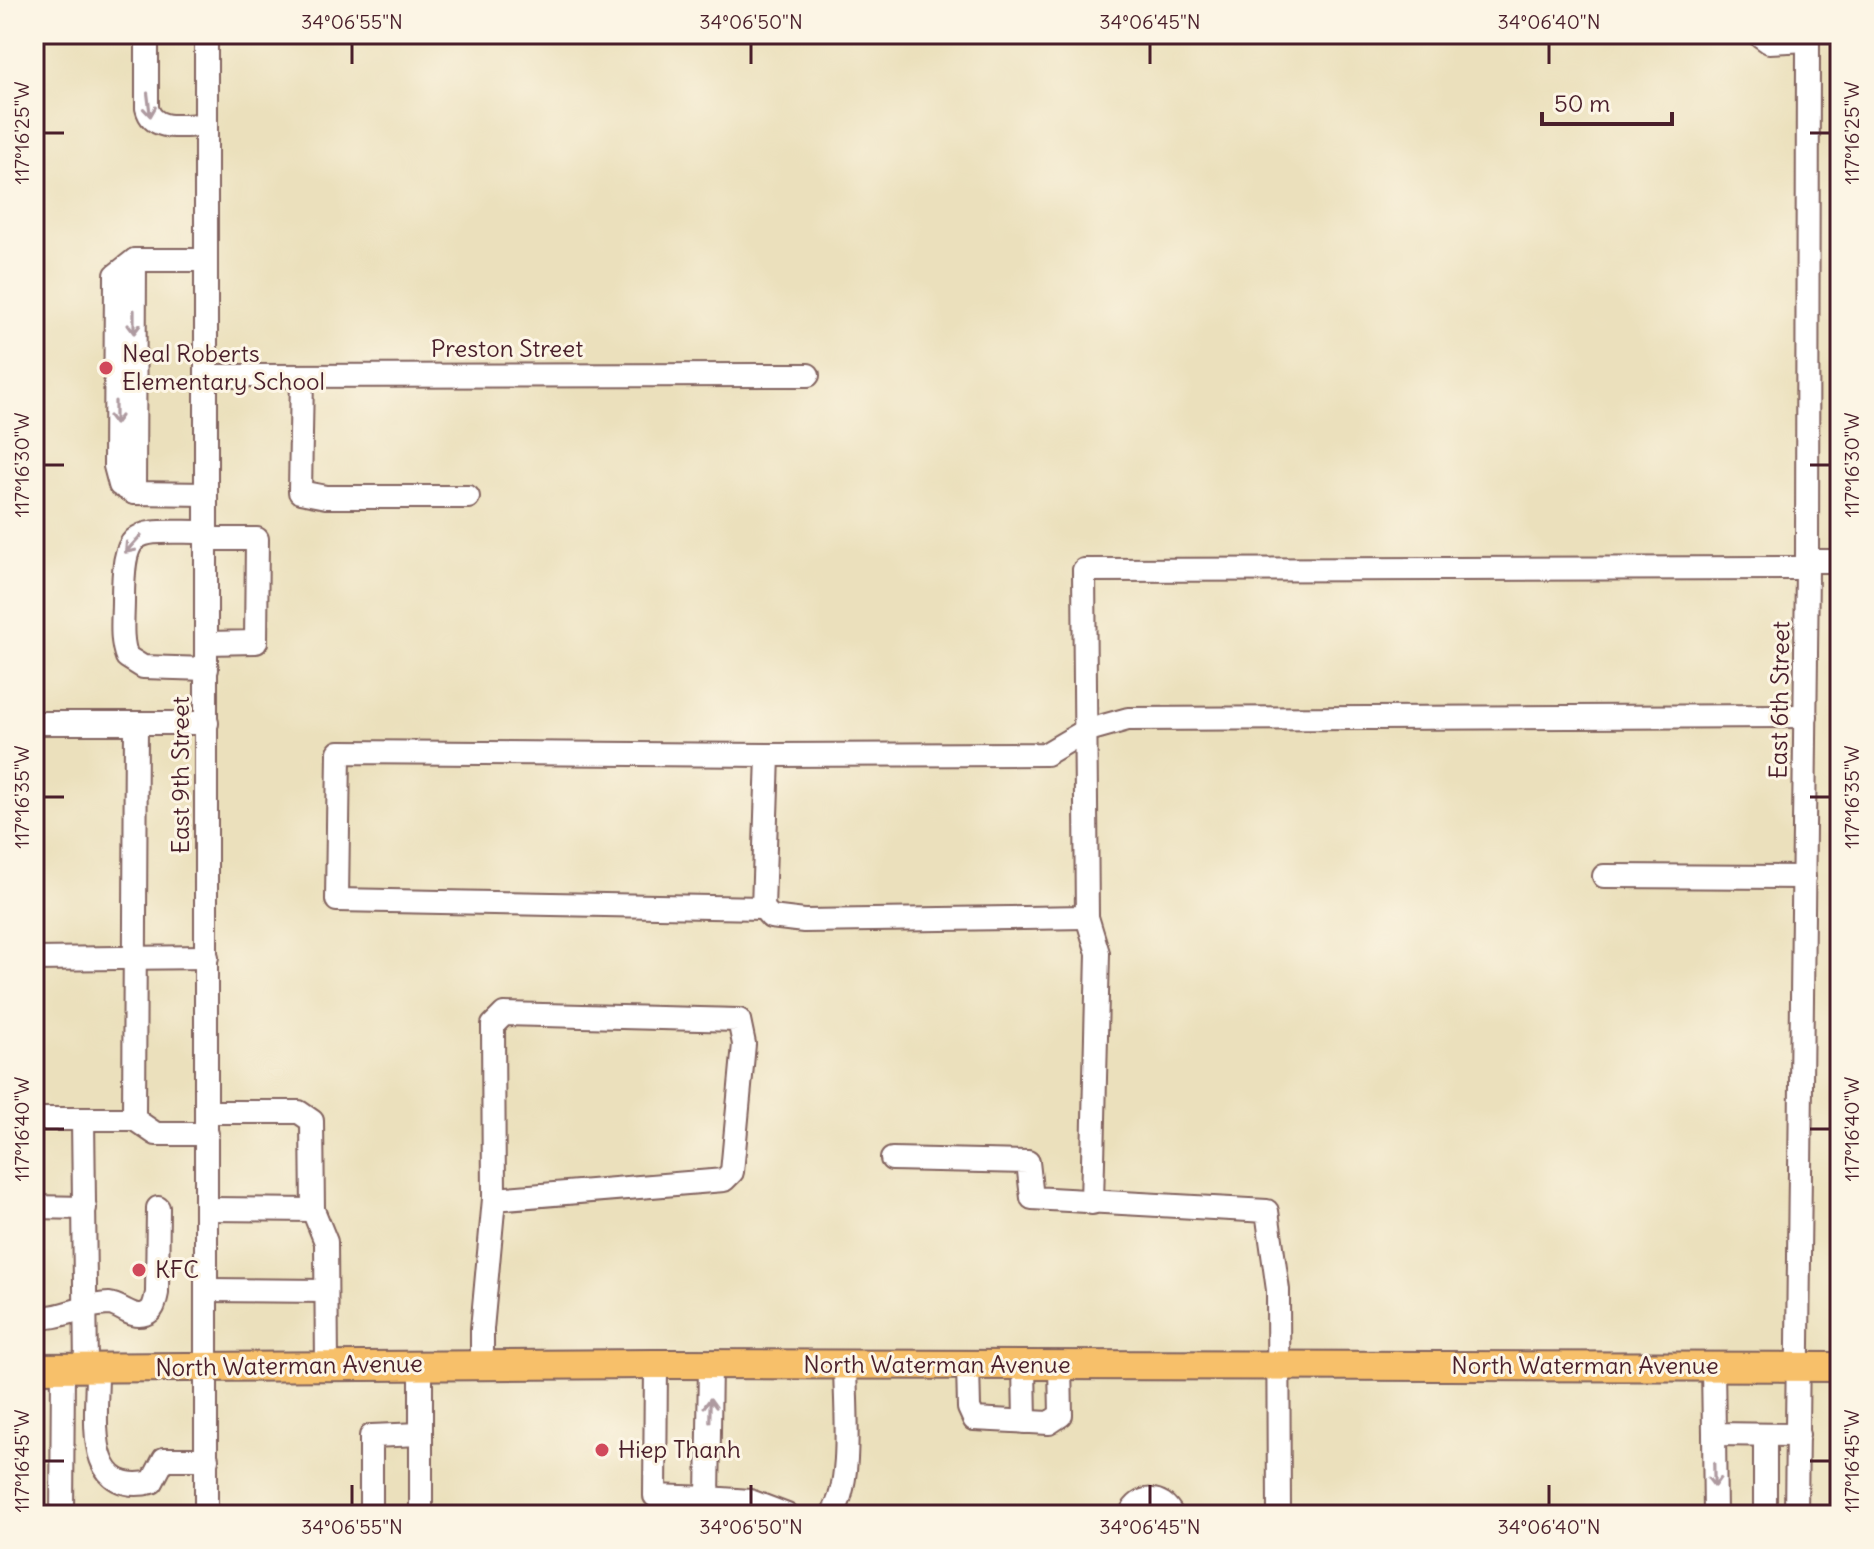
<svg xmlns="http://www.w3.org/2000/svg" width="1874" height="1549" font-family="Delius,sans-serif">
<style>
.lines{fill:none;stroke-linecap:round;stroke-linejoin:round}
.minor-casing{stroke:#82635e;stroke-width:26}
.major-casing{stroke:#82635e;stroke-width:32}
.minor{stroke:#fff;stroke-width:22}
.major{stroke:#f7c06b;stroke-width:28}
.oneway{stroke:#ae9aa0}
.ticks{fill:none;stroke:#4a1f2b;stroke-width:3}
.poi-dot{fill:#d1495b;stroke:#fcf5e5;stroke-width:3}
.labels{text-anchor:middle;stroke-width:6;stroke-linejoin:round;paint-order:stroke}
.street-label{font-size:24px;fill:#4a1f2b;stroke:#fcf5e5}
.poi-label{font-size:24px;fill:#4a1f2b;stroke:#fcf5e5;text-anchor:start}
.neatline{fill:none;stroke:#4a1f2b;stroke-width:3}
.ticks-label{font-size:20px;text-anchor:middle;fill:#4a1f2b}
</style>
<rect width="100%" height="100%" fill="#fcf5e5"/>
<filter id="ink" filterUnits="userSpaceOnUse"><feTurbulence type="fractalNoise" baseFrequency=".0125" numOctaves="2"/><feDisplacementMap in="SourceGraphic" scale="16" xChannelSelector="R" yChannelSelector="G"/><feConvolveMatrix kernelMatrix="1 2 1 2 8 2 1 2 1" color-interpolation-filters="sRGB"/></filter>
<filter id="wash" filterUnits="userSpaceOnUse"><feTurbulence type="fractalNoise" baseFrequency=".006" numOctaves="4" result="noise"/><feDisplacementMap in="SourceGraphic" scale="32" xChannelSelector="R" yChannelSelector="G"/><feGaussianBlur stdDeviation="1.8" result="paint"/><feColorMatrix in="noise" values="0 0 0 0 0 0 0 0 0 0 0 0 0 0 0 0 0 1.4 0 .05"/><feComposite in="paint" operator="in"/></filter>
<g filter="url(#wash)">
<rect width="100%" height="100%" fill="#ebe0bc"/>
</g>
<g filter="url(#ink)">
<g class="lines">
<defs>
<g id="minor">
<path d="M 147,34 L 147,108 C 153,133 185,125 206,125"/>
<polyline points="1758,34 1769,42 1808,40"/>
<polyline points="206,260 135,260 134,493 206,494"/>
<polyline points="206,376 808,375"/>
<polyline points="302,376 300,492 326,497 468,497"/>
<polyline points="134,493 120,485 115,466 116,275 135,260"/>
<path d="M 206,532 C 136,532 123,522 123,601 C 123,618 120,640 127,657 L 143,667 L 207,669"/>
<polyline points="206,539 257,539 256,642 207,643"/>
<polyline points="1807,561 1840,561"/>
<polyline points="34,723 207,723"/>
<polyline points="1604,876 1804,877"/>
<polyline points="763,908 337,900 339,752 768,755"/>
<polyline points="1087,917 804,921 771,917 763,908 768,755 1046,754 1085,731 1128,719 1806,716"/>
<polyline points="34,959 207,957"/>
<polyline points="207,1112 299,1112 312,1121 313,1210 326,1242 327,1366"/>
<polyline points="34,1119 134,1119 156,1134 207,1134"/>
<polyline points="83,1119 86,1368"/>
<polyline points="134,1119 136,723"/>
<polyline points="892,1159 1028,1162 1032,1198 1267,1211 1278,1290 1279,1515"/>
<polyline points="1092,1203 1098,953 1087,917 1084,570 1807,568"/>
<polyline points="34,1207 85,1208"/>
<polyline points="207,1209 313,1210"/>
<polyline points="207,1290 326,1291"/>
<path d="M 34,1317 C 57,1321 84,1304 109,1304 C 121,1305 132,1319 145,1314 C 154,1311 155,1302 157,1293 L 158,1208"/>
<polyline points="656,1364 655,1496 708,1498 710,1364"/>
<polyline points="421,1365 421,1515"/>
<polyline points="482,1365 482,1329 494,1199 493,1025 504,1014 739,1020 744,1044 732,1172 724,1180 494,1199"/>
<polyline points="968,1365 969,1408 974,1419 1049,1423 1061,1415 1060,1365"/>
<polyline points="1024,1365 1025,1422"/>
<polyline points="1713,1366 1714,1434 1798,1435"/>
<path d="M 97,1368 C 98,1412 81,1498 152,1482 L 164,1459 L 207,1459"/>
<polyline points="1714,1434 1715,1515"/>
<polyline points="1765,1435 1765,1515"/>
<polyline points="708,1498 750,1501 787,1515"/>
<polyline points="62,1515 63,1368"/>
<polyline points="206,1515 206,34"/>
<polyline points="371,1515 371,1436 421,1434"/>
<path d="M 831,1515 C 854,1486 845,1403 845,1364"/>
<path d="M 1130,1515 C 1139,1494 1162,1495 1172,1515"/>
<polyline points="1796,1515 1807,568 1808,34"/>
</g>
<polyline id="major" points="34,1368 656,1364 1840,1367"/>
</defs>
<use href="#minor" class="minor-casing"/>
<use href="#major" class="major-casing"/>
<use href="#minor" class="minor"/>
<use href="#major" class="major"/>
</g>
<defs><path id="oneway-shaft" d="M-6 0H5M1.5-3L5.5 0L1.5 3" fill="none" stroke-width="1.6" stroke-linecap="round" stroke-linejoin="round" transform="scale(2)"/></defs>
<g class="oneway">
<use href="#oneway-shaft" transform="translate(149 105) rotate(83)"/>
<use href="#oneway-shaft" transform="translate(134 322) rotate(90)"/>
<use href="#oneway-shaft" transform="translate(115 413) rotate(90)"/>
<use href="#oneway-shaft" transform="translate(133 544) rotate(132)"/>
<use href="#oneway-shaft" transform="translate(710 1410) rotate(-89)"/>
<use href="#oneway-shaft" transform="translate(1714 1475) rotate(89)"/>
</g>
</g>
<path class="ticks" d="M 352,44 L 352,64M 751,44 L 751,64M 1150,44 L 1150,64M 1549,44 L 1549,64M 44,133 L 64,133M 1810,133 L 1830,133M 44,465 L 64,465M 1810,465 L 1830,465M 44,797 L 64,797M 1810,797 L 1830,797M 44,1129 L 64,1129M 1810,1129 L 1830,1129M 44,1461 L 64,1461M 1810,1461 L 1830,1461M 352,1485 L 352,1505M 751,1485 L 751,1505M 1150,1485 L 1150,1505M 1549,1485 L 1549,1505"/>
<g class="poi-dot">
<circle cx="106" cy="368" r="8"/>
<circle cx="139" cy="1270" r="8"/>
<circle cx="602" cy="1450" r="8"/>
</g>
<g class="labels">
<g class="street-label">
<text x="507" y="357">Preston Street</text>
<text transform="translate(1780 700) rotate(-89)" y="8">East 6th Street</text>
<text transform="translate(181 775) rotate(-90)" y="8">East 9th Street</text>
<text x="937" y="1373">North Waterman Avenue</text>
<text transform="translate(289 1366) rotate(-1)" y="8">North Waterman Avenue</text>
<text x="1585" y="1374">North Waterman Avenue</text>
</g>
<g class="poi-label">
<text x="122" y="362">Neal Roberts<tspan x="122" dy="28">Elementary School</tspan></text>
<text x="155" y="1278">KFC</text>
<text x="618" y="1458">Hiep Thanh</text>
</g>
</g>
<rect width="1874" height="1549" fill="none" stroke="#fcf5e5" stroke-width="88"/>
<path d="M1542 112v12h130v-12" fill="none" stroke="#4a1f2b" stroke-width="4"/>
<text x="1554" y="112" font-size="24" fill="#4a1f2b" stroke="#fcf5e5" stroke-width="6" paint-order="stroke">50 m</text>
<rect x="44" y="44" width="1786" height="1461" class="neatline"/>
<g class="ticks-label">
<text x="352" y="29">34°06'55"N</text>
<text x="751" y="29">34°06'50"N</text>
<text x="1150" y="29">34°06'45"N</text>
<text x="1549" y="29">34°06'40"N</text>
<text transform="translate(1852 133) rotate(-90)" y="7">117°16'25"W</text>
<text transform="translate(22 133) rotate(-90)" y="7">117°16'25"W</text>
<text transform="translate(1852 465) rotate(-90)" y="7">117°16'30"W</text>
<text transform="translate(22 465) rotate(-90)" y="7">117°16'30"W</text>
<text transform="translate(1852 797) rotate(-90)" y="7">117°16'35"W</text>
<text transform="translate(22 797) rotate(-90)" y="7">117°16'35"W</text>
<text transform="translate(1852 1129) rotate(-90)" y="7">117°16'40"W</text>
<text transform="translate(22 1129) rotate(-90)" y="7">117°16'40"W</text>
<text transform="translate(1852 1461) rotate(-90)" y="7">117°16'45"W</text>
<text transform="translate(22 1461) rotate(-90)" y="7">117°16'45"W</text>
<text x="352" y="1534">34°06'55"N</text>
<text x="751" y="1534">34°06'50"N</text>
<text x="1150" y="1534">34°06'45"N</text>
<text x="1549" y="1534">34°06'40"N</text>
</g>
</svg>
